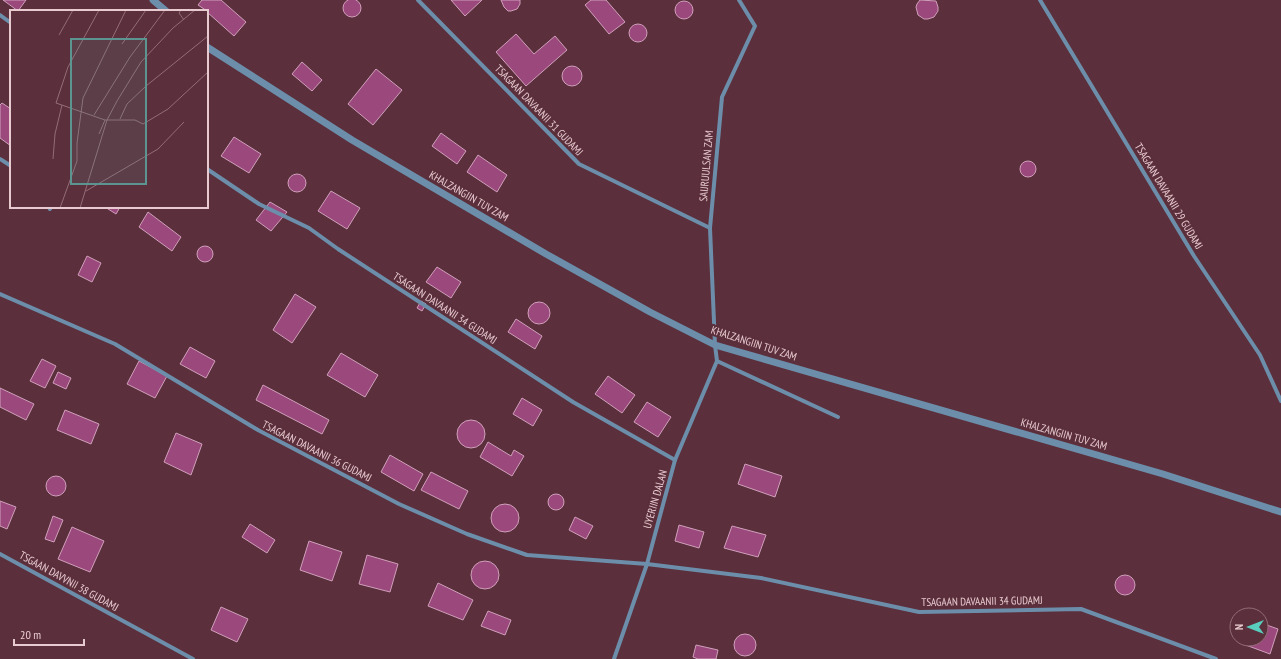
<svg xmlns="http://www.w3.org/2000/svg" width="1281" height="659" font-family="'PT Sans Narrow',sans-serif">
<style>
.building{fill:#9b487c;stroke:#d0a0bb}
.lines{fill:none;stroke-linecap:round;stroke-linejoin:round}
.minor{stroke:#6c8eaa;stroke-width:4}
.tertiary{stroke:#6c8eaa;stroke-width:7}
.labels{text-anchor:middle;stroke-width:4;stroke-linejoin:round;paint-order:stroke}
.street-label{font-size:11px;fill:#e8cbd1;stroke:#5b2f3b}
.inset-road{fill:none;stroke:#936d77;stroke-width:1}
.view{fill:#5b9491;fill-opacity:0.15;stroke:#5b9491;stroke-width:2}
.inset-edge{fill:none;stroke:#e8cbd1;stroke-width:2}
</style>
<rect width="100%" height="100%" fill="#5b2f3b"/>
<g class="building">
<circle cx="352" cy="8" r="9"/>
<polygon points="3,0 26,0 18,11"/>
<polygon points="202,0 221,0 246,22 234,36 207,12 207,11 198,5"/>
<polygon points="451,0 482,0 465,16"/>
<polygon points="501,0 520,0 520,4 517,9 511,11 508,11 504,7"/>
<polygon points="591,0 606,0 625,22 609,34 585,5"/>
<polygon points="920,0 936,1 938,7 938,11 934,17 928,19 924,19 918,15 916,7 917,4"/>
<circle cx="684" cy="10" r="9"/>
<circle cx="638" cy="33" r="9"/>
<polygon points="516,34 534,54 555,36 567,50 526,86 496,52"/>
<polygon points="302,62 322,80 312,91 292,74"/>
<circle cx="572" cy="76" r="10"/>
<polygon points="376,69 402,90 373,125 348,104"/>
<polygon points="2,103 11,109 11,146 0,138 0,105"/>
<polygon points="441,133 466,151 457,164 432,146"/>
<polygon points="234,137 261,154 249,173 221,156"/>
<polygon points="478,155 507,175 497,192 467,172"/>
<circle cx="1028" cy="169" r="8"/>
<circle cx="297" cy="183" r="9"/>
<polygon points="331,191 360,208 347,229 318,211"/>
<polygon points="270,202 287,212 271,231 256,220"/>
<polygon points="105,207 120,207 116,214"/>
<polygon points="148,212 181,237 172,251 139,227"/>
<circle cx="205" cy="254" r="8"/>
<polygon points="87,256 101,263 92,282 78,275"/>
<polygon points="437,267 461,282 451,298 426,282"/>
<polygon points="295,294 316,307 292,343 273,330"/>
<polygon points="421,301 426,304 422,311 417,308"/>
<circle cx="539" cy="313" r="11"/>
<polygon points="516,319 542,336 535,349 508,332"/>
<polygon points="190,347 215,361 206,378 180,364"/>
<polygon points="341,353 378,375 365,397 327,375"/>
<polygon points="42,359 56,366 45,388 30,381"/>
<polygon points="139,361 167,376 155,398 127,384"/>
<polygon points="58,372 71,378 66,389 53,383"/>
<polygon points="608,376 635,395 622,413 595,394"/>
<polygon points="263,385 329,420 322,434 256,400"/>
<polygon points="0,388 34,404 26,420 0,407"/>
<polygon points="522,398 542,410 533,426 513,414"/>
<polygon points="647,402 671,417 658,437 634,422"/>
<polygon points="65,410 99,424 91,444 57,430"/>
<circle cx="471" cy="434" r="14"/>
<polygon points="176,433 202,444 191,475 164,462"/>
<polygon points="488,442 511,456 514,450 524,456 512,476 480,457"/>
<polygon points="390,455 423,474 414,491 381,472"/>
<polygon points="745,464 782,476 775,497 738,484"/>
<polygon points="431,472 468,491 459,509 421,490"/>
<circle cx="56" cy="486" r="10"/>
<circle cx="556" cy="502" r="8"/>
<polygon points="0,501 16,507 7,529 0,526"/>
<circle cx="505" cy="518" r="14"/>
<polygon points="53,516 63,520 54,542 45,539"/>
<polygon points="575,517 593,526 586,539 569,530"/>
<polygon points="250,524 275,540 267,553 242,537"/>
<polygon points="679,525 704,532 699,548 675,541"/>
<polygon points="732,526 766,535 758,557 724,548"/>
<polygon points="72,527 104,541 90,572 58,559"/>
<polygon points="309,541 342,552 332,581 300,570"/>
<polygon points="367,555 398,564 390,592 359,584"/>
<circle cx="485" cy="575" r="14"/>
<circle cx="1125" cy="585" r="10"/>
<polygon points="438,583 473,600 463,620 428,606"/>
<polygon points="221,607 248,619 237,642 211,630"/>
<polygon points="488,611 511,620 505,635 481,626"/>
<polygon points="1261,623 1278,629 1270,654 1243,644 1245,639 1261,639"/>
<circle cx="745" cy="645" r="11"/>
<polygon points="696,645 718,650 716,659 698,659 693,657"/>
</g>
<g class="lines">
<g class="minor">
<polyline points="418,0 579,164 710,228"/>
<polyline points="1040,0 1194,256 1260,355 1281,401"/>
<polyline points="0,15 11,23"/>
<polyline points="0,159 11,166"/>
<polyline points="207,169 259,204 309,228 338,249 573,402 675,460"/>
<polyline points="49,207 50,209"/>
<polyline points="0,294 115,344 258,430 399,504 467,534 527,555 647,564 761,578 919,612 1081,609 1216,659"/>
<polyline points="717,361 838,417"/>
<polyline points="0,554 193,659"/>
<polyline points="614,659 647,564 675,460 717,361 715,345 710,228 722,97 755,26 739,0"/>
</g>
<g class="tertiary">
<polyline points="153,0 166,11"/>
<polyline points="207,47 352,140 546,254 650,312 715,345 1163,474 1281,512"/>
</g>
</g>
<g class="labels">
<g class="street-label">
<text transform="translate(539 110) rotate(46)" y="4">TSAGAAN DAVAANII 31 GUDAMJ</text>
<text transform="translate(706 166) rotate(-85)" y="4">SAIJRUULSAN ZAM</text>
<text transform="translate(469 196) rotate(30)" y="4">KHALZANGIIN TUV ZAM</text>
<text transform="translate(1169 196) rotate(59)" y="4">TSAGAAN DAVAANII 29 GUDAMJ</text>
<text transform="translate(445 308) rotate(33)" y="4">TSAGAAN DAVAANII 34 GUDAMJ</text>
<text transform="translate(754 343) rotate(18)" y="4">KHALZANGIIN TUV ZAM</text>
<text transform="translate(1064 434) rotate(16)" y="4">KHALZANGIIN TUV ZAM</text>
<text transform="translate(317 451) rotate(27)" y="4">TSAGAAN DAVAANII 36 GUDAMJ</text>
<text transform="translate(655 499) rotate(-74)" y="4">UYERIIN DALAN</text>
<text transform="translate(69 581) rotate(29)" y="4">TSGAAN DAVVNII 38 GUDAMJ</text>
<text transform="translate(982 601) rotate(-1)" y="4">TSAGAAN DAVAANII 34 GUDAMJ</text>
</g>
</g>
<g transform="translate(10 10)">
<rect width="198" height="198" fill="#5b2f3b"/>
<path class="inset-road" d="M 89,0 L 58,57 L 46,93 L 95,110 L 125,110 L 133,114 L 158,99 L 198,62M 171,0 L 169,3 L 174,10M 49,25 L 63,0M 112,34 L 136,0M 84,105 L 120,47 L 155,0M 110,109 L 117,94 L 136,76 L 198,26M 89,124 L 95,110M 43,149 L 45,124 L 52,95M 76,181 L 148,139 L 174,112M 50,198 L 67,151 L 67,133 L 73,88 L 116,0M 70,198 L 97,110 L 107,91 L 131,52 L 163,18 L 185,0"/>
<path class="view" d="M 61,29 L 136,29 L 136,174 L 61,174 Z"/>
<rect width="198" height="198" class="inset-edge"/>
</g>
<g transform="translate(1249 627) rotate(270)"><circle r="19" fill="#5b2f3b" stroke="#936d77"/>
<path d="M0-3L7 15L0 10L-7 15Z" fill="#59cebf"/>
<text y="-6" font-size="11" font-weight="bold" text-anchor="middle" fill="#e8cbd1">N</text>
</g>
<path d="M14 639v6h70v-6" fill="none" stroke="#e8cbd1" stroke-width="2"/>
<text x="20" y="639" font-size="12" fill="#e8cbd1" stroke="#5b2f3b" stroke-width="3" paint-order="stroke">20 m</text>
</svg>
